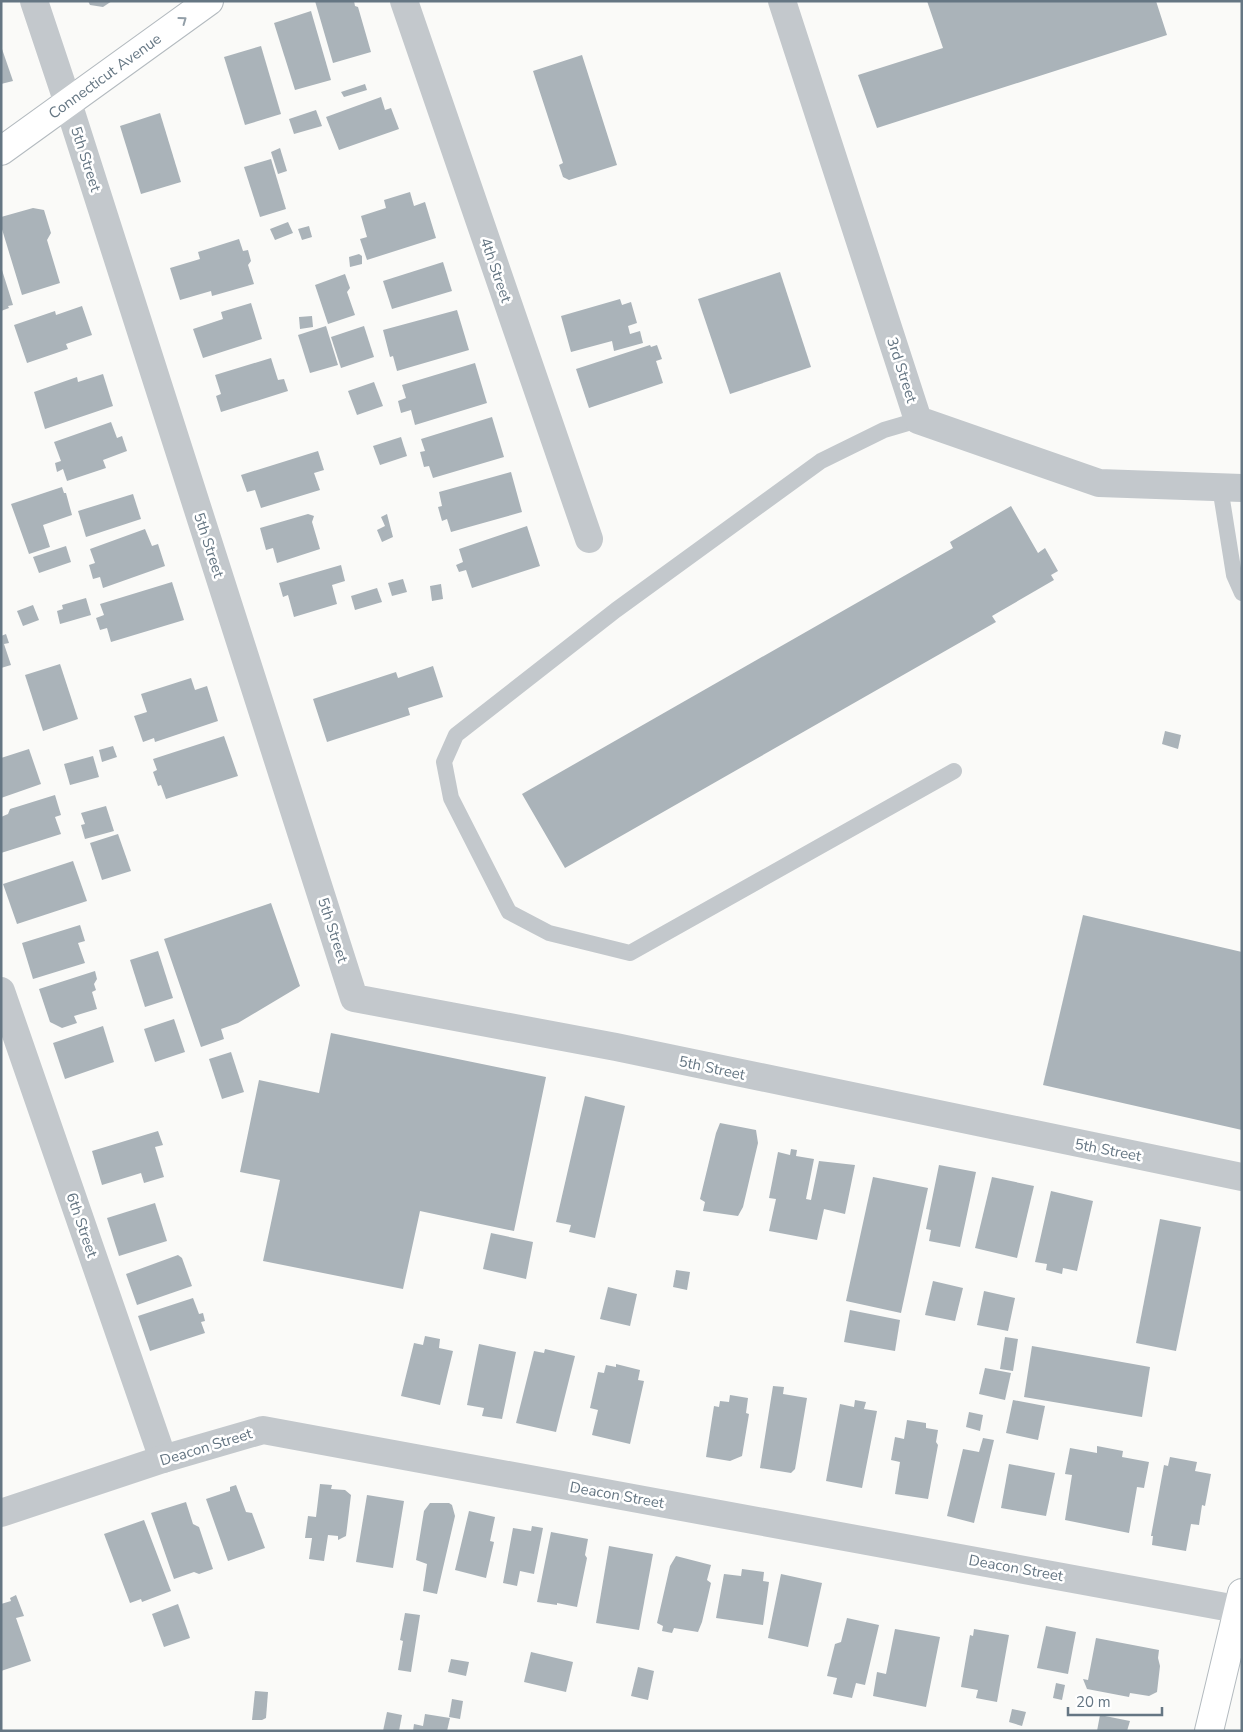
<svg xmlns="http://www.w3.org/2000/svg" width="1243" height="1732" font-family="'Nunito Sans',sans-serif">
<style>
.building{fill:#aab3b9}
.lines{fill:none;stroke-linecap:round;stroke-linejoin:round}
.secondary-casing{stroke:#b3babf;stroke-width:30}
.service{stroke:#c3c8cc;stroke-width:16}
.minor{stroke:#c3c8cc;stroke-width:28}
.secondary{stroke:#fff;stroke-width:28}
.oneway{stroke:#939fa8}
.labels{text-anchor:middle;stroke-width:5;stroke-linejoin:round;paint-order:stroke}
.street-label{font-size:15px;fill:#657683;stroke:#fff}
</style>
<rect width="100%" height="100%" fill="#fafaf8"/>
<g class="building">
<polygon points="88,1 112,1 103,7 90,5"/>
<polygon points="315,1 354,1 355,6 358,7 371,52 333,63"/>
<polygon points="927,1 1156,1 1167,35 877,128 858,75 943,48"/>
<polygon points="311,11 331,80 295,90 274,23"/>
<polygon points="1,46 13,81 1,84"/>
<polygon points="261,46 281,114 245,125 224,57"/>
<polygon points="582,55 617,165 569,180 563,177 559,165 563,163 533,71"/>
<polygon points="365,84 367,90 344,97 341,92"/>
<polygon points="381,97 385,110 391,108 399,129 339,150 326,117"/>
<polygon points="316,110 322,126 294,134 289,119"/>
<polygon points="160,113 181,182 141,194 120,126"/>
<polygon points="280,148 287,171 278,174 271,152"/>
<polygon points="271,159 286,209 260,217 244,167"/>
<polygon points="410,192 414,206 425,202 436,238 367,260 360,239 367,237 361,216 386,208 384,200"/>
<polygon points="33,208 44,210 51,233 47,240 60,283 22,295 1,226 1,217"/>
<polygon points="288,222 293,233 275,240 270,229"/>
<polygon points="309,226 312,237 302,240 298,229"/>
<polygon points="239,239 243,251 248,250 251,261 248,265 254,284 212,296 211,291 180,300 170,268 200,259 198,252"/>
<polygon points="359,254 362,256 362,264 350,267 349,257"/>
<polygon points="443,262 452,291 392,309 383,281"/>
<polygon points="2,270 13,305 8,306 9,308 1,311"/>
<polygon points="780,272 811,367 730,394 698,299"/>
<polygon points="345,274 350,288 347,292 355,315 328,324 315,285"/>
<polygon points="620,299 622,305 631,302 637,323 628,326 630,334 640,331 643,343 614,351 612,341 571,352 561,316"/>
<polygon points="251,303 262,339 203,358 193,329 223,319 221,312"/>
<polygon points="82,306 92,335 66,344 68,349 27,363 14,325 55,311 56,315"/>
<polygon points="457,310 469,350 397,371 393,356 390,357 383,330"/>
<polygon points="312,316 313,327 300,329 299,317"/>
<polygon points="326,326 338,365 310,373 298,335"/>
<polygon points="364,326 374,357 341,368 331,337"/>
<polygon points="650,345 651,347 657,345 662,359 656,361 663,383 589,408 576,369"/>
<polygon points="271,358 278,380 284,379 288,391 221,412 216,396 221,394 215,375"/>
<polygon points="475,363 487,403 415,425 411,410 401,413 398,401 406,398 402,385"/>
<polygon points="103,374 113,406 45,429 34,392 77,377 78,382"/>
<polygon points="374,382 383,406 357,415 348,391"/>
<polygon points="492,417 504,457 433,478 429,466 424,467 420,452 425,451 421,439"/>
<polygon points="111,422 117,438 122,436 127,451 103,460 106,468 67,481 63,469 57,472 55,463 61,461 54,442"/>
<polygon points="401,437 407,456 380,465 373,446"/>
<polygon points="318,451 324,470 314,473 320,490 261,508 255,490 247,492 241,475"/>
<polygon points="511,472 522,512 451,532 447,519 442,521 438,507 442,506 439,492"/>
<polygon points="62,487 64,493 66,493 72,515 43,525 50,547 29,554 11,504"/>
<polygon points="133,494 141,519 86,537 78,511"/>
<polygon points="1011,506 1038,553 1045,548 1058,571 1051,575 1054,580 992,616 996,622 565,868 522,794 953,548 950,542"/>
<polygon points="308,514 314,516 312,522 320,549 277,563 273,548 266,550 260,528"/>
<polygon points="387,514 393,537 382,542 377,530 385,526 381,517"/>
<polygon points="527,526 540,566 472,588 466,570 459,572 456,565 463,562 459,549"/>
<polygon points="145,529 152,546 158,544 165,566 103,588 100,577 93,579 89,565 95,563 90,549"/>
<polygon points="66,546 71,562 39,573 33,557"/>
<polygon points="341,565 345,581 332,585 337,604 294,617 288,595 283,597 279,583"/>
<polygon points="403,579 407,592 392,596 388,583"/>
<polygon points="172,582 184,620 111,642 107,628 100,630 96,618 104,615 100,604"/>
<polygon points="441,584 443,599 432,601 430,586"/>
<polygon points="377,588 382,602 355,610 351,596"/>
<polygon points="86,598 91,615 60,624 57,611 63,609 62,605"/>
<polygon points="33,605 39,620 23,626 17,611"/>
<polygon points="6,634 9,643 4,644 11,665 1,668 1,636"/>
<polygon points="60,664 78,719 43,731 25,675"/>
<polygon points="433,666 443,697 408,708 410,715 327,742 313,699 396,672 398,678"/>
<polygon points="191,678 195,690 207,686 218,721 155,742 154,738 143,742 134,716 147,712 141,694"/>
<polygon points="1165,731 1181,735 1178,749 1162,744"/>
<polygon points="224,736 238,776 166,799 161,785 158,786 153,772 157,770 153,759"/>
<polygon points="113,746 117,757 102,762 99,750"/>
<polygon points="29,749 41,784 1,798 1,758"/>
<polygon points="93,756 99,777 70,785 64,764"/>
<polygon points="55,795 61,815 55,817 61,834 1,853 1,817 8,814 10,809"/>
<polygon points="106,806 114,831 85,839 81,825 85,824 81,813"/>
<polygon points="118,834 131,871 102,880 90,843"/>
<polygon points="73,861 87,901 17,924 3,884"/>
<polygon points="271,903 300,986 238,1023 221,1029 224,1039 201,1047 164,939"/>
<polygon points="1083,915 1242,952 1242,1130 1043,1085"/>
<polygon points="80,925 85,941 78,943 85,963 33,979 22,943"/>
<polygon points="158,951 173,998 145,1007 130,960"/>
<polygon points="95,971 97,979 94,984 96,990 92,992 97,1009 74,1016 77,1023 62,1028 50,1022 39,989"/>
<polygon points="174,1019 185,1052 155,1062 144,1029"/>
<polygon points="103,1026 114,1062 65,1079 53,1043"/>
<polygon points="331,1033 546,1077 514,1231 420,1211 403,1289 263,1261 280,1180 240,1172 259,1080 319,1093"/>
<polygon points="231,1052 244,1092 222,1099 209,1059"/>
<polygon points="585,1096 625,1106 595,1238 569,1232 571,1225 556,1222"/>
<polygon points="720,1123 756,1130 758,1143 743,1207 738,1216 703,1211 705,1202 700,1199 716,1133"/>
<polygon points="158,1131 163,1145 155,1147 164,1177 144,1183 141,1173 102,1185 92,1151"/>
<polygon points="791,1149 797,1150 796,1156 814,1159 806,1199 811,1200 819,1161 855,1165 845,1214 824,1209 817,1240 769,1231 776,1199 769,1198 778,1152 790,1155"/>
<polygon points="939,1165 976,1172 960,1247 929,1241 931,1230 926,1229"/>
<polygon points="873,1177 928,1188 901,1313 846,1301"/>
<polygon points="992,1177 1034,1186 1017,1258 975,1248"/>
<polygon points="1051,1191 1093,1201 1077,1271 1063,1268 1062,1274 1046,1270 1047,1264 1035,1262"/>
<polygon points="155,1203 167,1241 119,1256 107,1218"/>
<polygon points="1160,1219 1201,1227 1176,1351 1136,1343"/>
<polygon points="491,1233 533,1242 526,1279 483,1269"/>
<polygon points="178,1255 182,1258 192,1286 137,1305 126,1274"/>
<polygon points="676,1270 690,1272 687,1290 673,1287"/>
<polygon points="933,1281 963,1288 955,1321 925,1315"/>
<polygon points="608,1287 637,1294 630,1326 600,1319"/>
<polygon points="984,1291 1015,1298 1008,1331 977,1325"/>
<polygon points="193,1298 199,1314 203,1313 205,1321 201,1322 205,1333 150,1351 138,1316"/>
<polygon points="850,1310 900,1320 895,1351 844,1342"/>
<polygon points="425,1336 440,1339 439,1348 453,1351 440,1405 401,1396 414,1343 423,1345"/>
<polygon points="1005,1337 1018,1339 1013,1371 1000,1369"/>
<polygon points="479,1344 516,1352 502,1419 482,1416 484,1408 467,1405"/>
<polygon points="1032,1346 1150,1367 1142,1417 1024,1397"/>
<polygon points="545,1349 575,1356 556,1432 516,1423 534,1351 544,1353"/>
<polygon points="616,1364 640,1370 638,1380 644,1381 630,1444 592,1435 598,1410 590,1408 598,1372 604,1373 606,1365 616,1367"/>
<polygon points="985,1368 1011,1373 1005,1400 979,1394"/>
<polygon points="773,1386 784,1387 783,1394 807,1398 795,1469 791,1473 760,1468"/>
<polygon points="730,1395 748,1398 746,1413 749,1414 742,1456 730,1461 706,1457 714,1406 719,1407 720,1401 729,1402"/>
<polygon points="855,1400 866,1402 864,1409 877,1411 862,1488 826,1481 840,1404 854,1407"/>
<polygon points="1013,1400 1045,1406 1038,1440 1006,1433"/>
<polygon points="969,1412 983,1415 980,1431 966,1427"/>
<polygon points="907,1420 926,1423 926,1428 938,1430 936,1442 938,1445 928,1499 895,1494 900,1462 891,1460 895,1437 904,1439"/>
<polygon points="983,1438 994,1440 974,1523 947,1516 963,1449 979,1452"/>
<polygon points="1097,1446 1123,1451 1122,1457 1149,1462 1144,1488 1137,1487 1129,1533 1065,1520 1072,1475 1065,1474 1070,1448 1097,1453"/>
<polygon points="1170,1457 1197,1462 1195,1471 1211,1474 1205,1506 1202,1505 1199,1525 1191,1524 1186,1551 1152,1545 1153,1536 1151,1536 1164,1465 1168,1466"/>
<polygon points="1009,1464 1055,1473 1046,1516 1001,1508"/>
<polygon points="320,1484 332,1485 331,1489 345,1490 351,1495 346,1536 338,1540 338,1536 328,1535 324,1561 309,1559 312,1538 305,1538 308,1516 316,1517"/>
<polygon points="236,1485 246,1512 252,1513 265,1548 228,1561 206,1499 230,1491 230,1487"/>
<polygon points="367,1495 404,1501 393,1568 356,1562"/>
<polygon points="186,1502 193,1524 199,1527 213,1569 199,1574 194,1572 174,1579 151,1513"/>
<polygon points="430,1503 449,1503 452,1505 455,1516 437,1594 423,1591 427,1564 416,1560 424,1511"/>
<polygon points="469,1511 495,1517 490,1541 494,1542 486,1578 455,1570"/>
<polygon points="144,1520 171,1591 142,1602 141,1599 130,1603 104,1534"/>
<polygon points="532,1526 543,1528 534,1574 520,1571 517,1586 503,1583 513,1528 531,1531"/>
<polygon points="551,1532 588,1539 585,1555 587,1558 577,1607 557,1603 557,1605 537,1602"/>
<polygon points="609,1546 653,1554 639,1630 596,1623"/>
<polygon points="676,1556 711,1565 707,1580 711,1583 702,1622 698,1632 674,1628 672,1633 662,1631 663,1626 657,1623 670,1566"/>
<polygon points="742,1569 764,1572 763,1581 769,1582 763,1625 716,1618 724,1574 741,1576"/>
<polygon points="781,1574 822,1583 808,1647 768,1638"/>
<polygon points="16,1595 24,1616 16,1618 31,1661 1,1671 1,1604 11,1601 10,1598"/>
<polygon points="178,1604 190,1638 164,1647 152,1614"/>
<polygon points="405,1613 420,1615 411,1672 398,1670 403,1641 400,1640"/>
<polygon points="847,1618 879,1625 865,1685 856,1683 852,1698 833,1694 837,1678 827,1676 835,1644 841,1642"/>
<polygon points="1046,1626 1076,1632 1068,1674 1037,1668"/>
<polygon points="895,1629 940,1637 926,1707 873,1696 877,1672 886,1674"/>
<polygon points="974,1629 1009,1635 997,1702 976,1698 978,1690 961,1687 970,1635 973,1636"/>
<polygon points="1096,1638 1159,1650 1158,1658 1160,1666 1157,1692 1149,1696 1130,1693 1129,1697 1087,1689 1083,1679 1088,1680"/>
<polygon points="531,1652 573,1662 566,1692 524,1682"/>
<polygon points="451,1659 469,1662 466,1676 448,1672"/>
<polygon points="638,1667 654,1671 648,1700 631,1696"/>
<polygon points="1056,1683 1065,1685 1062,1700 1053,1698"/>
<polygon points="255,1691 268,1692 266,1718 262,1720 252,1720"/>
<polygon points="452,1699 463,1701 460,1719 449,1717"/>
<polygon points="1012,1709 1026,1712 1022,1726 1009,1722"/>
<polygon points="387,1712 402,1715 399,1731 383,1731"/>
<polygon points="425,1714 450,1718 447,1731 413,1731 414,1724 423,1726"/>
<polygon points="1100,1715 1130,1721 1127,1731 1097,1731"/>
</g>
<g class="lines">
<defs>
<g id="secondary">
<path id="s1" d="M 1,151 L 209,1"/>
<polyline points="1209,1731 1242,1593"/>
</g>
</defs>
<use href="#secondary" class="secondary-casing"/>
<g class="service">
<polyline points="918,420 884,430 821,461 616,610 456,735 444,762 451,798 509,912 549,933 630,953 954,771"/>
<polyline points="1220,487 1234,575 1242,593"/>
</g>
<g class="minor">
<polyline points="34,1 68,103 354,998 616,1047 1242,1177"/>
<polyline points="404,1 589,539"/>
<polyline points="782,1 918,420 1099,483 1242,488"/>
<polyline points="1,991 163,1459"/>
<polyline points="1,1513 163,1459 263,1430 1242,1610"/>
</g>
<use href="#secondary" class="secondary"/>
</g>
<defs><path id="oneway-chevron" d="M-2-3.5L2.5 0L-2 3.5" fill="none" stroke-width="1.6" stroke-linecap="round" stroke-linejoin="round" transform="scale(1.25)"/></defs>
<use class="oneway" href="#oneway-chevron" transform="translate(183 20) rotate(-36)"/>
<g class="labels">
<g class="street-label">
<text dy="5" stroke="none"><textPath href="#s1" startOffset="128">Connecticut Avenue</textPath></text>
<text transform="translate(86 159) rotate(72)" y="5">5th Street</text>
<text transform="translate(496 270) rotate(71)" y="5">4th Street</text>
<text transform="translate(902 370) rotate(72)" y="5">3rd Street</text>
<text transform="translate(209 545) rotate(72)" y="5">5th Street</text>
<text transform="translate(333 930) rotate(72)" y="5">5th Street</text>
<text transform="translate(712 1068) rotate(12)" y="5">5th Street</text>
<text transform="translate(1108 1150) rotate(11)" y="5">5th Street</text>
<text transform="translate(82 1225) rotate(71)" y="5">6th Street</text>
<text transform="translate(206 1447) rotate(-17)" y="5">Deacon Street</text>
<text transform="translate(617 1495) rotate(10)" y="5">Deacon Street</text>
<text transform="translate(1016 1568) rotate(10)" y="5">Deacon Street</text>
</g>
</g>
<rect width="1243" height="1732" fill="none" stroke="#657683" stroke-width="5"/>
<path d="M1068 1707v8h94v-8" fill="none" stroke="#657683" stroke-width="2.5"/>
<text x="1076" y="1707" font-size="15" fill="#657683" stroke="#ffffff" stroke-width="4" paint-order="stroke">20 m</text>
</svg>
